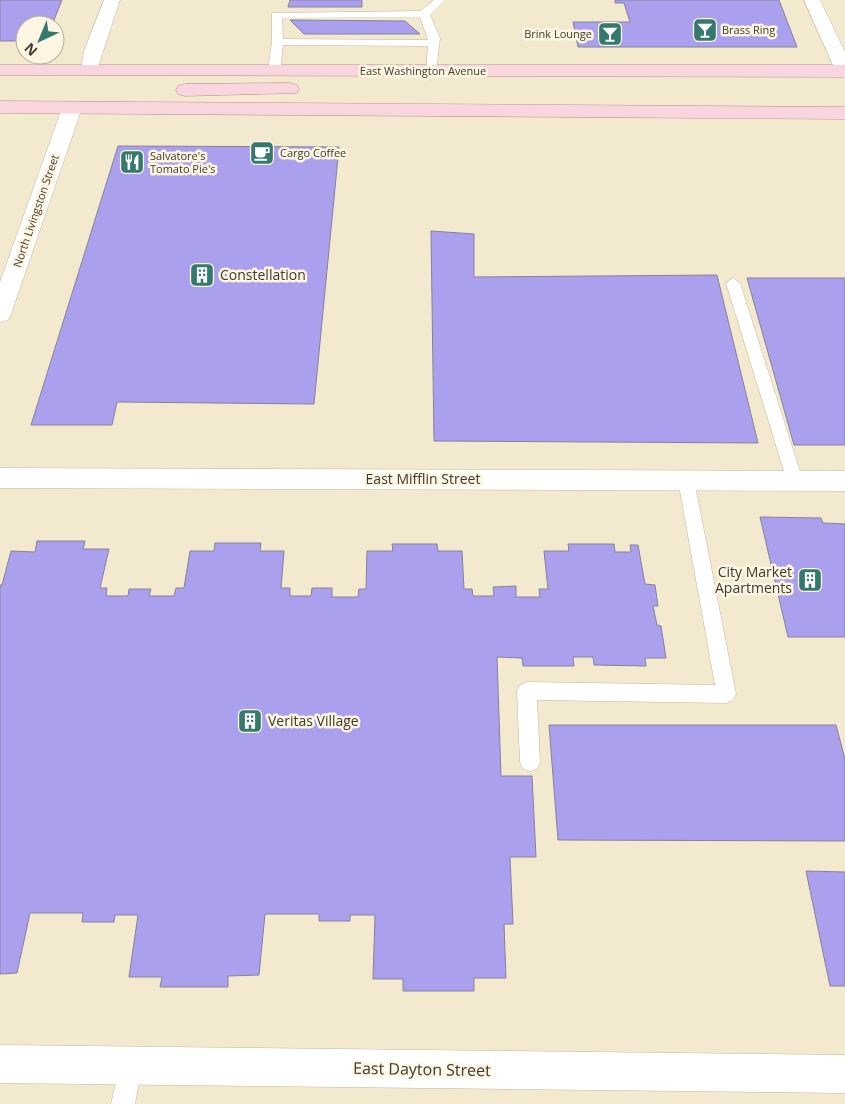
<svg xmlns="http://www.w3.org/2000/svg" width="845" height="1104" font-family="'Open Sans',sans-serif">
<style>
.building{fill:#aba0ee;stroke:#848299}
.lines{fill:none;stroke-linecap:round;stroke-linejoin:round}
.service-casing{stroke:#c2b8a0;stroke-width:1}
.minor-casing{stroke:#c2b8a0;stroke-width:1}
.primary-casing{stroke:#b58e93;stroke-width:1}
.service{fill:#fff;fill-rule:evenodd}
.minor{fill:#fff;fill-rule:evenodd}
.primary{fill:#f9d6de;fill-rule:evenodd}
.labels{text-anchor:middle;stroke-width:5;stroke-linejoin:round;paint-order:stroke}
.far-poi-label{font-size:11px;fill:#3e3a30;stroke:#fef6e2;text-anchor:start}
.far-street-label{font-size:11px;fill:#3e3a30;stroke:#fef6e2}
.poi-label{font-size:14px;fill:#3e3a30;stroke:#fef6e2;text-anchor:start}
.street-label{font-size:14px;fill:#3e3a30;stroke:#fef6e2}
.near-street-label{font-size:16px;fill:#3e3a30;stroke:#fef6e2}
</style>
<rect width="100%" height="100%" fill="#f3e9cf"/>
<g class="building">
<polygon points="0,0 62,0 52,25 25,25 25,41 0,41"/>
<polygon points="290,0 362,0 362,7 288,7"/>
<polygon points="615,0 779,0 797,47 578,47 573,22 630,22 624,3 615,3"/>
<polygon points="290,20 405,21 420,34 304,34"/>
<polygon points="118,146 339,147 314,404 117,402 112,425 31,425"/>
<polygon points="431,231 474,234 474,277 717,275 758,443 434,441"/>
<polygon points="747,278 845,278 845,445 794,445"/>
<polygon points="760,517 821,518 823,523 845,524 845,637 788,637"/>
<polygon points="37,541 85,541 83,549 109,549 100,588 107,588 106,596 128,596 129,589 151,589 149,596 174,596 176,588 184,588 190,551 214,551 215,543 261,543 260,551 284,551 281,588 290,588 290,596 311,596 312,588 332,588 332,597 358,597 359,589 366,589 367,551 393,551 392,544 437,544 438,551 462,551 464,589 472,589 473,596 494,596 493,587 516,586 516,597 540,597 539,589 548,589 544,551 569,551 568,544 614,544 615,552 631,552 630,545 638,545 645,584 655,585 658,606 653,606 657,625 661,626 666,658 645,658 646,666 594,665 593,657 573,657 574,666 523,666 522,658 497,657 501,776 532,776 536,857 510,857 513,924 504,924 506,978 474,978 474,991 403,991 403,979 373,979 375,915 350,915 350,921 319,921 319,914 265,914 259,975 228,976 228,987 160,987 162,977 129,977 138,915 115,915 114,922 82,922 83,913 30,913 17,973 0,974 0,585 2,585 11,551 35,552"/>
<polygon points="549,725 836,725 845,759 845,841 558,840"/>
<polygon points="806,871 845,872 845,986 830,986"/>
</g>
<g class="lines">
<defs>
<g id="service">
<path d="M 434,0 L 445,0 L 430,15 L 440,38 L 436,73 L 428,73 L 426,71 L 428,46 L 283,45 L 280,71 L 274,75 L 268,71 L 272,42 L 272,13 L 421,11 ZM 420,17 L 428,40 L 283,39 L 282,18 Z"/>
<polygon points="733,278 740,283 803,481 801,486 795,487 789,486 787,481 726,283"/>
<polygon points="686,474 692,475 694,480 736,694 733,700 726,703 537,700 540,762 537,769 530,771 523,769 520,762 517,691 520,685 527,682 715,685 678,480 680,475"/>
<polygon points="130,1054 138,1058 142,1066 135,1104 111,1104 122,1058"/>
</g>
<g id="minor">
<polygon points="104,0 120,0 96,73 84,73 81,69 84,51"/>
<polygon points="804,0 820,0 845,52 845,78 839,76 836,72"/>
<polygon points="72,102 79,104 82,108 11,314 8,320 0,322 0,282 62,108 65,104"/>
<polygon points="0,468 845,471 845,491 0,488"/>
<polygon points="0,1045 845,1055 845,1093 0,1083"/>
</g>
<g id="primary">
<polygon points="0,65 845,65 845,77 0,75"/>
<polygon points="290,83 297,85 299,89 297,93 185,96 178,94 176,90 178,86 185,84"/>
<polygon points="0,101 845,107 845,119 0,113"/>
</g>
</defs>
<use href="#service" class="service-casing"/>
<use href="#minor" class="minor-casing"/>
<use href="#primary" class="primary-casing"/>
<use href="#service" class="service"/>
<use href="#minor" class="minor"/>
<use href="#primary" class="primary"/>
</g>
<defs>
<symbol id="bar-square" viewBox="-11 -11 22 22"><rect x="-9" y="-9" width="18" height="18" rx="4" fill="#34796e" stroke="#fef6e2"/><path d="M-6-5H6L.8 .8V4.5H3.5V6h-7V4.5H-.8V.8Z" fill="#fff"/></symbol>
<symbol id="cafe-square" viewBox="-11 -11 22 22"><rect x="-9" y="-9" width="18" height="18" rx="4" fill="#34796e" stroke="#fef6e2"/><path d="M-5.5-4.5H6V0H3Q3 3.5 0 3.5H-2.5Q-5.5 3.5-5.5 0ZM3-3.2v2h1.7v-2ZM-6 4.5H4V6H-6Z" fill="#fff"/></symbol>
<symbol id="restaurant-square" viewBox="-11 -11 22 22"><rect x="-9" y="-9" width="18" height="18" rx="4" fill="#34796e" stroke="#fef6e2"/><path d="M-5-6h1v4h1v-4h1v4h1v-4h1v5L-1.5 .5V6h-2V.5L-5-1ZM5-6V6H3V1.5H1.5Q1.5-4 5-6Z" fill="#fff"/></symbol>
<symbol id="building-square" viewBox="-11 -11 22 22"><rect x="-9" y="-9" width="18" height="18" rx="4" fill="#34796e" stroke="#fef6e2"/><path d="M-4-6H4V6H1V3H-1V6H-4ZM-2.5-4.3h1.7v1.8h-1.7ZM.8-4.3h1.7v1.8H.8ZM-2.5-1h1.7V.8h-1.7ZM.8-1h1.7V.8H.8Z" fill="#fff"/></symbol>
</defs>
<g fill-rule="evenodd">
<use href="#bar-square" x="691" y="16" width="28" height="28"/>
<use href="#bar-square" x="596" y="20" width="28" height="28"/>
<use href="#cafe-square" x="248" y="139" width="28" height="28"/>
<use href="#restaurant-square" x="118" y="148" width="28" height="28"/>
<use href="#building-square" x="188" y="261" width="28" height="28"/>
<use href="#building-square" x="796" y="566" width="28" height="28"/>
<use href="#building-square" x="236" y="707" width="28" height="28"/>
</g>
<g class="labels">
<g class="far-poi-label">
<text x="722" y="34">Brass Ring</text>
<text x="592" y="38" text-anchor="end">Brink Lounge</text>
<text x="280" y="157">Cargo Coffee</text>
<text x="150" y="160">Salvatore's<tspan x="150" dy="13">Tomato Pie's</tspan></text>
</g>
<g class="far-street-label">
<text x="423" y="75">East Washington Avenue</text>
<text transform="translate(36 211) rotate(-71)" y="4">North Livingston Street</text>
</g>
<g class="poi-label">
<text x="220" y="280">Constellation</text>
<text x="792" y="577" text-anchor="end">City Market<tspan x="792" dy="16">Apartments</tspan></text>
<text x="268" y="726">Veritas Village</text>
</g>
<g class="street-label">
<text x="423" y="484">East Mifflin Street</text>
</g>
<g class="near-street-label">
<text transform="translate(422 1069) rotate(1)" y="6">East Dayton Street</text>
</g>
</g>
<g transform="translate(40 40) rotate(224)"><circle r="24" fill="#fef6e2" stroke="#b1ab9b"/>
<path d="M0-4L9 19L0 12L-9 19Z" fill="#34796e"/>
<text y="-8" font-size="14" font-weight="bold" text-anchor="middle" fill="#3e3a30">N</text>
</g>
</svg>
